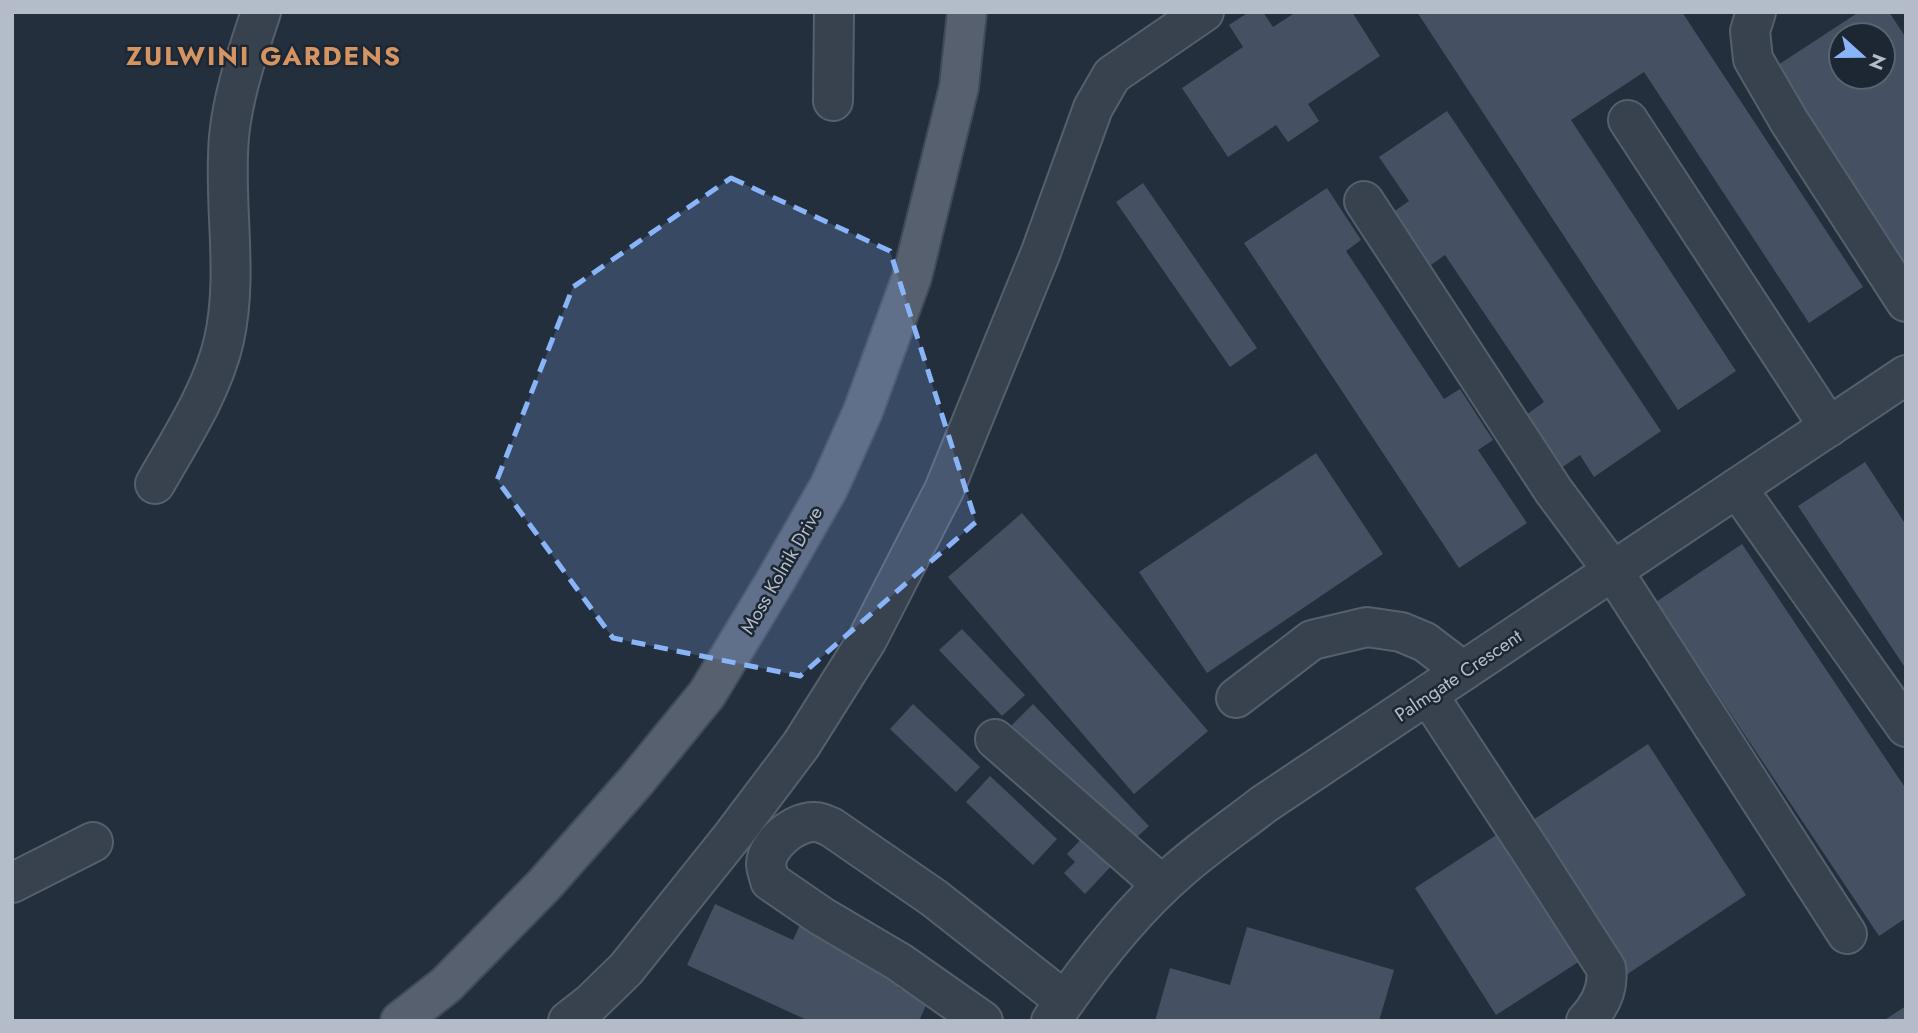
<svg xmlns="http://www.w3.org/2000/svg" width="1918" height="1033" font-family="Jost,sans-serif">
<style>
.building{fill:#455162;fill-rule:evenodd}
.lines{fill:none;stroke-linecap:round;stroke-linejoin:round}
.minor-casing{stroke:#565f6c;stroke-width:42}
.major-casing{stroke:#414a57;stroke-width:42}
.minor{stroke:#38414e;stroke-width:38}
.major{stroke:#56606e;stroke-width:38}
.marked{fill:#8ab4f8;fill-opacity:0.2;stroke:#8ab4f8;stroke-width:5;stroke-dasharray:14 9;stroke-linejoin:round}
.labels{text-anchor:middle;stroke-width:5;stroke-linejoin:round;paint-order:stroke}
.street-label{font-size:19px;fill:#b4bcc9;stroke:#1d2633}
.district-label{font-size:26px;font-weight:bold;letter-spacing:2px;fill:#d59563;stroke:#1d2633}
</style>
<rect width="100%" height="100%" fill="#242f3e"/>
<g class="building">
<polygon points="1249,12 1263,12 1273,27 1296,12 1352,12 1380,56 1308,104 1319,121 1288,142 1276,125 1228,157 1182,88 1243,47 1229,25"/>
<polygon points="1417,12 1682,12 1863,287 1809,323 1644,72 1571,120 1736,371 1678,410"/>
<path d="M 1859,12 L 1889,12 L 1906,38 L 1906,275 L 1772,69 ZM 1841,35 L 1883,35 L 1883,77 L 1841,77 Z"/>
<polygon points="1447,111 1661,431 1594,477 1580,455 1561,468 1526,415 1544,402 1445,255 1428,267 1392,213 1409,201 1379,157"/>
<polygon points="1143,183 1257,348 1230,367 1116,202"/>
<polygon points="1327,188 1361,240 1346,251 1444,399 1460,389 1493,440 1478,450 1527,523 1459,568 1244,243"/>
<polygon points="1316,453 1383,554 1207,673 1139,572"/>
<polygon points="1865,462 1906,525 1906,669 1798,506"/>
<polygon points="1022,513 1208,731 1134,794 948,577"/>
<polygon points="1742,544 1906,789 1906,918 1879,936 1656,602"/>
<polygon points="962,629 1025,695 1002,716 939,650"/>
<polygon points="913,704 980,767 956,792 890,729"/>
<polygon points="1033,704 1149,826 1126,847 1011,726"/>
<polygon points="1648,744 1746,895 1626,975 1527,824"/>
<polygon points="990,776 1057,839 1033,865 966,802"/>
<polygon points="1501,832 1583,959 1496,1015 1415,888"/>
<polygon points="1087,833 1116,861 1085,894 1064,873 1075,862 1067,854"/>
<polygon points="715,904 793,940 800,925 904,973 898,988 928,1001 919,1021 809,1021 687,965"/>
<polygon points="1247,927 1394,970 1379,1021 1155,1021 1170,968 1230,985"/>
<polygon points="1906,1006 1906,1021 1883,1021"/>
</g>
<g class="lines">
<defs>
<g id="minor">
<polyline points="1756,12 1750,31 1753,59 1789,121 1906,302"/>
<polyline points="833,101 834,12"/>
<polyline points="1628,120 1829,427"/>
<polyline points="1364,201 1553,490 1613,571 1847,934"/>
<path d="M 155,484 C 180,440 213,390 224,340 C 239,272 223,204 229,137 C 233,94 248,52 261,12"/>
<polyline points="1737,488 1906,727"/>
<path d="M 1428,695 L 1534,856 L 1606,968 C 1609,988 1600,1006 1586,1021"/>
<polyline points="1236,698 1312,640 1367,627 1401,632 1425,642 1463,671"/>
<polyline points="995,739 1162,885"/>
<polyline points="12,883 93,842"/>
<polyline points="568,1021 591,1003 626,969 734,834 801,745 867,640 944,490 1041,252 1093,108 1112,75 1204,12"/>
<path d="M 983,1021 L 899,962 L 821,916 L 770,881 C 769,876 766,869 766,864 C 767,844 795,821 815,822 C 820,822 826,825 831,827 L 934,898 L 1065,1001"/>
<path d="M 1051,1021 C 1088,967 1130,912 1179,870 C 1206,846 1236,826 1264,804 L 1906,375"/>
</g>
<polyline id="major" points="400,1021 446,985 545,884 636,781 707,694 774,583 829,487 863,411 912,277 959,87 967,12"/>
</defs>
<use href="#minor" class="minor-casing"/>
<use href="#major" class="major-casing"/>
<use href="#minor" class="minor"/>
<use href="#major" class="major"/>
</g>
<path class="marked" d="M 731,178 L 890,251 L 976,522 L 800,676 L 613,638 L 497,480 L 573,287 Z"/>
<g class="labels">
<g class="street-label">
<text transform="translate(781 570) rotate(-60)" y="7">Moss Kolnik Drive</text>
<text transform="translate(1458 675) rotate(-34)" y="7">Palmgate Crescent</text>
</g>
<g class="district-label">
<text x="264" y="65">ZULWINI GARDENS</text>
</g>
</g>
<rect width="1918" height="1033" fill="none" stroke="#b4bcc9" stroke-width="28"/>
<g transform="translate(1862 56) rotate(111)"><circle r="33" fill="#1d2633" stroke="#59626f" stroke-width="2"/>
<path d="M0-5L12 26L0 18L-12 26Z" fill="#8ab4f8"/>
<text y="-10" font-size="19" font-weight="bold" text-anchor="middle" fill="#b4bcc9">N</text>
</g>
</svg>
